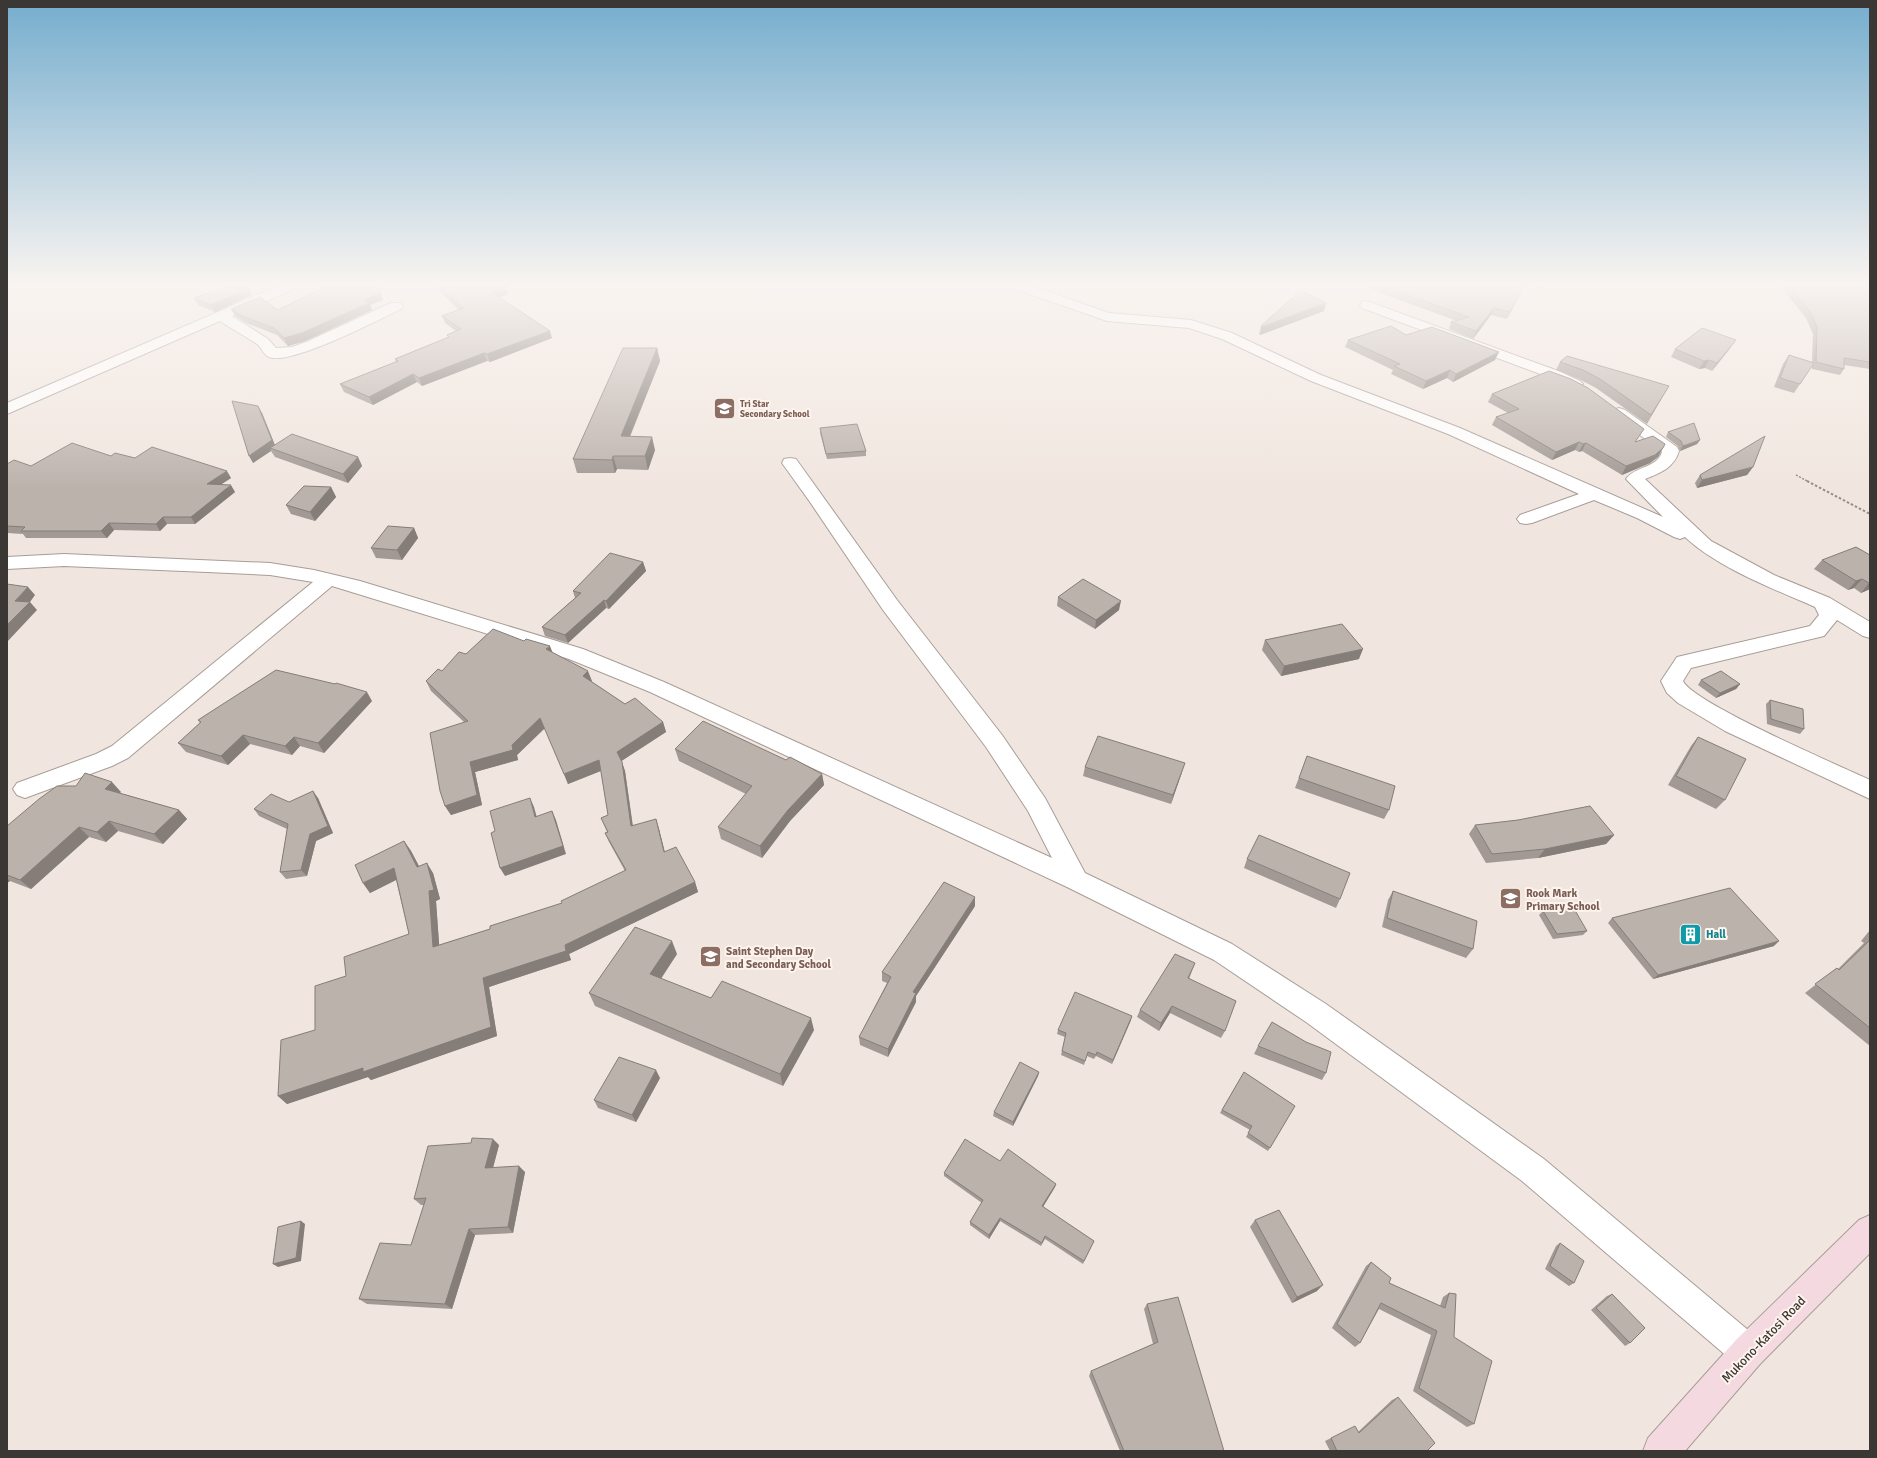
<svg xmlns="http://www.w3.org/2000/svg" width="1877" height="1458" font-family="Signika,sans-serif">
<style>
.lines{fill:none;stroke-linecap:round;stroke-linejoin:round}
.minor-casing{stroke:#a79d97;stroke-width:2}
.secondary-casing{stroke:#a79d97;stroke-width:2}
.path-far1{stroke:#948c87;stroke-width:1.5;stroke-dasharray:2 1.5;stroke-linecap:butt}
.path{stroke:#948c87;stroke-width:2;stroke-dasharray:2.5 2;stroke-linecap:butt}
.minor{fill:#fff;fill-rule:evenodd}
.secondary{fill:#f4dae0;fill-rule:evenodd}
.wall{fill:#a29994}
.shaded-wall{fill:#847d78}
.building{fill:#bcb2ac;stroke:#847d78}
.labels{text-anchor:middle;stroke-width:4;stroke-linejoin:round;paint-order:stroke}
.far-education-label{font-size:9px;font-weight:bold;fill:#785e54;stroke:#fef3ed;text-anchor:start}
.education-label{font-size:11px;font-weight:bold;fill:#785e54;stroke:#fef3ed;text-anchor:start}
.culture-label{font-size:11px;font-weight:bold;fill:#0d838f;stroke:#fef3ed;text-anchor:start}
.near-street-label{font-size:13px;fill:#3b3734;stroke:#fef3ed}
</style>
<rect width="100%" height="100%" fill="#f1e6df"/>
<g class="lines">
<defs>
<g id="minor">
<path d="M 278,286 L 296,286 L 294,289 L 232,316 L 268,339 L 276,348 L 292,347 L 306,342 L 391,303 L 401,303 L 403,306 L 401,309 C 380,319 285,369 267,356 C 263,353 261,347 257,344 C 245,336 232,329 220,321 L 7,414 L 7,403 Z"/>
<path d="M 1013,286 L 1032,286 L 1109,313 L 1191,320 L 1232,333 L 1321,375 L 1460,428 L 1663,517 L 1626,479 C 1635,466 1657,468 1662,452 L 1611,413 L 1613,410 L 1619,408 L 1625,410 L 1677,447 L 1679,451 C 1674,468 1660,473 1645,479 L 1711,541 L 1774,575 L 1830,598 L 1870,622 L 1870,638 L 1863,636 L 1837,620 L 1824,636 L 1691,668 L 1683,681 C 1693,703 1840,766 1870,780 L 1870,799 L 1725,731 L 1678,703 L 1667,693 L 1661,681 L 1677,657 L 1810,626 L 1819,615 L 1815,607 C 1774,589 1718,568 1685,537 L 1680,539 L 1674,537 L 1637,518 L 1594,500 L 1532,523 L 1526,524 L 1520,523 L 1517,519 L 1520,515 L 1579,494 L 1448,434 L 1311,381 L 1222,339 L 1189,328 L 1107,321 L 1015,289 Z"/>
<path d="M 1367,301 L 1561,372 L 1580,381 L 1583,384 L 1580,387 C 1570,390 1560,383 1551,378 L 1362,308 L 1360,305 L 1362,302 Z"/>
<polygon points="790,458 796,459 897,600 1002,735 1045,798 1085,873 1232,944 1326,1004 1544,1159 1760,1340 1765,1352 1760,1364 1748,1369 1736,1364 1522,1181 1306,1022 1214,960 1067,887 650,692 569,659 332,586 128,758 112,766 25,798 17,795 13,789 17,783 96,754 112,746 313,582 270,575 207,572 64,566 7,569 7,557 64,554 270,563 314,570 360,581 583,649 664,682 1052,858 1028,811 986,747 883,610 810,502 782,463 784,459"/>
</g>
<polygon id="secondary" points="1870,1215 1870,1253 1760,1364 1685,1451 1643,1451 1648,1438 1736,1340 1859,1220"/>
</defs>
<use href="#minor" class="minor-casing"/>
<use href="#secondary" class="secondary-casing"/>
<polyline class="path-far1" points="1796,475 1809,482"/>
<polyline class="path" points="1807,481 1870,514"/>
<use href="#minor" class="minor"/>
<use href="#secondary" class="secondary"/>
</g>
<g class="wall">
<polygon points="326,286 378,286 383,300 370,305 372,310 305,341 288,346 277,335 246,323 235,316 231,309 278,310"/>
<polygon points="437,286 505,286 508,294 499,298 552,338 490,362 487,361 422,386 417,382 373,405 344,392 340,384 396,362 395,359 448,337 447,335 456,331 445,323 442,316 459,310 439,291"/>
<polygon points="1370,286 1524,286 1507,319 1491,315 1473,339 1449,329 1451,322 1457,321 1369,289"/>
<polygon points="1530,286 1543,286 1542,288"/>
<polygon points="1781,286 1870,286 1870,369 1844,365 1844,369 1840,375 1812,369 1812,366 1794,393 1774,387 1783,364 1789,355 1812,362 1813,334 1806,318 1784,291"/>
<polygon points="249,288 252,295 215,312 198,305 194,298"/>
<polygon points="1326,303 1324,311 1260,335 1259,334 1261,326"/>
<polygon points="1406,335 1495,360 1453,382 1447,378 1423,389 1391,374 1393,370 1345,347 1348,340"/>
<polygon points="1731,347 1712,371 1705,368 1699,369 1671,357 1675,349"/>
<polygon points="657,348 660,361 630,437 655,450 648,470 617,469 615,473 577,473 573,459"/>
<polygon points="1560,362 1669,386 1647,424 1596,388 1579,379 1556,370"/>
<polygon points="1492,394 1636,442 1663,448 1658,457 1650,463 1622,475 1582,451 1579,452 1575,450 1552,460 1492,425 1496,417 1508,413 1488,402"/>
<polygon points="262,413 275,445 358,457 362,466 348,483 275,457 271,451 253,463"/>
<polygon points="820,428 866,451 866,456 827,459 820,433"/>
<polygon points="1668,432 1700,440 1697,444 1680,451 1678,446 1666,437"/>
<polygon points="111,456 135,458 231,478 220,485 235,492 195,524 167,524 160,531 114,530 107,538 26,538 23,534 7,533 7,464 31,466"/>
<polygon points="1753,467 1747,475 1697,488 1695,483 1700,475"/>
<polygon points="331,487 336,497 315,521 291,514 286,505"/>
<polygon points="414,528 418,538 402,560 376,558 371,548"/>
<polygon points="1870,555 1870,589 1861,593 1854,588 1848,590 1814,569 1822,560"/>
<polygon points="643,562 646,571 609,609 606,608 568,643 545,636 542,627 575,598 573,591"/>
<polygon points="1058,597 1119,610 1095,629 1057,606"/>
<polygon points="1265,640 1359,659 1281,676 1262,650"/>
<polygon points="553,653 592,682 625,704 663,722 666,732 621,761 625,771 633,826 656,819 659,829 665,852 695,882 698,892 569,954 571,960 489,987 497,1036 371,1080 368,1077 287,1104 278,1096 346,976 409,934 396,880 370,893 363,883 404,841 411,851 419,866 433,873 440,899 436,901 439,945 490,929 562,903 625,871 609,842 605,833 607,832 601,818 608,815 601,771 568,784 545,728 517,755 518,760 475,772 482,805 451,815 445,806 464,722 431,691 426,681 442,671 466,654"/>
<polygon points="1701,680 1740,684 1736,689 1716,698 1698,685"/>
<polygon points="1770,700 1804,729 1800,734 1767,724 1766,704"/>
<polygon points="372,701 324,753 300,746 292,755 250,744 228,765 186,752 178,743 200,723 198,720"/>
<polygon points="1698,737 1725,800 1716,809 1668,785 1691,746"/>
<polygon points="675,749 786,760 822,774 824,785 790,821 762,858 721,839 718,827 746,794 679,761"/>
<polygon points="1307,756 1389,810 1384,819 1295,788"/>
<polygon points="1085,767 1182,772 1171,804 1083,776"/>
<polygon points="121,792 120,793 179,810 187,819 163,844 118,831 106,842 89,837 31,889 10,881 7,883 7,826"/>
<polygon points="318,798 333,833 316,841 307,876 286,879 280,872 287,829 259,816 254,809 289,802"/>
<polygon points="1475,825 1614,835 1606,844 1538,858 1486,863 1469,834"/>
<polygon points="1247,859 1340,899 1336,908 1244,868"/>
<polygon points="1393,891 1473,949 1466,958 1382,927 1388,900"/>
<polygon points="975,906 916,996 916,1002 888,1057 860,1045 859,1037 887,983 882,981 882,972"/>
<polygon points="1543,911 1587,931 1583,935 1553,939 1539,915"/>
<polygon points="1612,918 1774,946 1653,979 1608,923"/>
<polygon points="1870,930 1870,1046 1805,993 1837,968 1838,969 1864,943 1861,941"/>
<polygon points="677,954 661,979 711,998 814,1030 783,1086 595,1006 589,993"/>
<polygon points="1195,963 1189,979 1225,1031 1221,1038 1170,1013 1159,1031 1137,1017 1140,1010"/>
<polygon points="1131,1020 1112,1064 1096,1056 1094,1059 1087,1056 1084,1065 1061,1055 1065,1037 1057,1034 1058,1030"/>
<polygon points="1258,1046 1326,1073 1322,1080 1254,1054"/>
<polygon points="1039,1072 1038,1076 1013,1126 993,1116 994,1112"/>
<polygon points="1244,1072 1295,1106 1268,1151 1246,1137 1250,1130 1220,1113"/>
<polygon points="660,1078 636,1122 598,1108 594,1100"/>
<polygon points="499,1145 493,1168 525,1172 513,1233 475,1235 452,1309 367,1304 359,1299 411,1245 424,1205 421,1205 414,1199"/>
<polygon points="1000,1161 1056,1184 1055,1187 1043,1207 1094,1241 1083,1264 1045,1239 1041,1246 1000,1221 989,1239 970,1225 970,1222 982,1203 944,1176 944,1173"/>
<polygon points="1255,1220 1317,1291 1292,1303 1250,1227"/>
<polygon points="1560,1243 1574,1283 1569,1286 1545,1269 1556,1246"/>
<polygon points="1371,1262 1389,1283 1440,1306 1443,1297 1449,1293 1454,1337 1474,1424 1467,1427 1413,1391 1431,1335 1379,1309 1360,1343 1355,1347 1332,1328 1366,1266"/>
<polygon points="1612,1294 1630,1343 1625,1346 1591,1310 1607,1296"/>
<polygon points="1147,1304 1224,1451 1120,1451 1089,1376 1091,1371 1153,1344 1144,1309"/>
<polygon points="1398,1397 1427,1451 1330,1451 1325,1441 1331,1438 1358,1432 1392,1400"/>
</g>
<g class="shaded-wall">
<polygon points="378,286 383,300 370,305 372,310 305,341 288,346 284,338 364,300"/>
<polygon points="506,286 508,294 494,300 491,292"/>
<polygon points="1524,286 1507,319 1510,312"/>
<polygon points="249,288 252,295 215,312 211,305"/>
<polygon points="1326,303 1324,311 1260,335 1262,327"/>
<polygon points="1494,308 1491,315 1473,339 1476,331"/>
<polygon points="550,331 552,338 490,362 487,354"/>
<polygon points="1736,340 1731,347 1712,371 1717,363"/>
<polygon points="657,348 660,361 624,450 621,436"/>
<polygon points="1499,352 1495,360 1453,382 1456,374"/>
<polygon points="484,353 487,361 422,386 419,378"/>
<polygon points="1709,360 1705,368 1699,369 1704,361"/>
<polygon points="1450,370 1447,378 1423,389 1426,381"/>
<polygon points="413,374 417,382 373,405 369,397"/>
<polygon points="258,406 262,413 276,448 270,448 271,451 253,463 249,456"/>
<polygon points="652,437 655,450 648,470 645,456"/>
<polygon points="1700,440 1697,444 1680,451 1683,446"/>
<polygon points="1579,442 1575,450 1552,460 1556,452"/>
<polygon points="1586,443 1582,451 1579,452 1583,444"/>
<polygon points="1663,448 1658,457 1650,463 1622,475 1626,466"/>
<polygon points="613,456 617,469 615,473 612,460"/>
<polygon points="358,457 362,466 348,483 343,474"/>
<polygon points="1753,467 1747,475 1697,488 1702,480"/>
<polygon points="227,471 231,478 211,491 207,484"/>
<polygon points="231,485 235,492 195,524 191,517"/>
<polygon points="331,487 336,497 315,521 310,512"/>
<polygon points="163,517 167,524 160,531 156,524"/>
<polygon points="109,523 114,530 107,538 101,531"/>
<polygon points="414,528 418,538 402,560 397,550"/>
<polygon points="643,562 646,571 609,609 606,601"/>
<polygon points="1862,579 1854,588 1848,590 1856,581"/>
<polygon points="1869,583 1870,583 1870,589 1861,593"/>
<polygon points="28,587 35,595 30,602 37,610 7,642 7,625 15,601"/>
<polygon points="604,600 606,608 568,643 565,635"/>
<polygon points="1121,601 1119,610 1095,629 1096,620"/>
<polygon points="550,646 554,656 546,649"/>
<polygon points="1363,649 1359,659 1281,676 1284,666"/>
<polygon points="588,671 592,681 587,686 583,676"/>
<polygon points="1740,684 1736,689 1716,698 1720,693"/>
<polygon points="367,692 372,701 324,753 318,743"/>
<polygon points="540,718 545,728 517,755 518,760 475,772 482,805 451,815 445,806 470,762 512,745"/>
<polygon points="663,722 666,732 620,762 617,752"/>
<polygon points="243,735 250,744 228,765 221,756"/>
<polygon points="294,737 300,746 292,755 285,746"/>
<polygon points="599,760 603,770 568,784 564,774"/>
<polygon points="622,762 625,771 634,836 631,826"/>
<polygon points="1185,763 1182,772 1171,804 1173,795"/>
<polygon points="822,774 824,785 790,821 762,858 760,846 788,810"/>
<polygon points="112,782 121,792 114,798 105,789"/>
<polygon points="313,791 318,798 333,833 316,841 307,876 301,870"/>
<polygon points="530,798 534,807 539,825 535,817"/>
<polygon points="179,810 187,819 163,844 154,834"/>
<polygon points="552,811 556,820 566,854 505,876 500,868"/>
<polygon points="656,819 659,829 667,862 664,852"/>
<polygon points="109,821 118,831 106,842 97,832"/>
<polygon points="79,827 89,837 31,889 20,880"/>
<polygon points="1614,835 1606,844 1538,858 1545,849"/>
<polygon points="404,841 411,851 424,876 417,867"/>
<polygon points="427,863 433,873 440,899 436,901 440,956 433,947"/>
<polygon points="394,868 400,878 370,893 363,883"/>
<polygon points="7,878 10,881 7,883"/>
<polygon points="695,882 698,892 569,954 571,960 489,987 497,1036 371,1080 368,1077 287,1104 278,1096 483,978 565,945"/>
<polygon points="975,897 975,906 916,996 916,1002 888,1057 888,1049 913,992"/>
<polygon points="672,941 677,954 655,987 650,974"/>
<polygon points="1779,941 1774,946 1653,979 1658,975"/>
<polygon points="1172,1006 1170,1013 1159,1031 1161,1023"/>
<polygon points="1132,1016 1131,1020 1112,1064 1113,1060"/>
<polygon points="811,1018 814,1030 783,1086 780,1074"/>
<polygon points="656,1070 660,1078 636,1122 632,1115"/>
<polygon points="1039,1072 1038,1076 1013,1126 1013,1122"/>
<polygon points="493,1139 499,1145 491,1175 485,1168"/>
<polygon points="519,1166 525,1172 513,1233 508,1227"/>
<polygon points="1056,1184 1055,1187 1041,1210 1042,1206"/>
<polygon points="1000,1218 1000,1221 989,1239 989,1235"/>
<polygon points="301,1221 305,1224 301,1261 278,1267 273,1264"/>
<polygon points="469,1229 475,1235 452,1309 445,1304"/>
<polygon points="1323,1285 1317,1291 1292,1303 1297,1297"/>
</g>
<g class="building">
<polygon points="230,286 245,286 249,288 211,305 194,298"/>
<polygon points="327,286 378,286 380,293 364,300 369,303 302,333 284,338 274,328 242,316 231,309 260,297 278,310"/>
<polygon points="439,286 506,286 491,292 550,331 487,354 484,353 419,378 413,374 369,397 340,384 398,361 395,359 449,337 447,335 461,329 442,316 463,308"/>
<polygon points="1382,286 1524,286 1510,312 1494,308 1476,331 1451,322 1469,317"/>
<polygon points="1789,286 1870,286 1870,362 1844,358 1844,369 1816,362 1817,327 1810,312"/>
<polygon points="1301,290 1326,303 1262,327 1261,326"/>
<polygon points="1391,326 1406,335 1432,327 1499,352 1456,374 1450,370 1426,381 1394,366 1400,364 1348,340"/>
<polygon points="1702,328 1736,340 1717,363 1709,360 1704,361 1675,349"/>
<polygon points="623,348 657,348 621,436 652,437 645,456 613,456 612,460 573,459"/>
<polygon points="1789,355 1814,363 1800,384 1780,378"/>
<polygon points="1567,356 1669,386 1651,415 1600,379 1583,370 1560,362"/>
<polygon points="1549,371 1571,379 1588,388 1644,429 1635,442 1653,436 1665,444 1663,448 1655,455 1626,466 1586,443 1583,444 1579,442 1556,452 1496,417 1519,409 1492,394"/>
<polygon points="232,401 258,406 272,440 249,456"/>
<polygon points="1694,423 1700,440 1683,446 1681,441 1668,432"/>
<polygon points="857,424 866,451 826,454 820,428"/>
<polygon points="292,434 358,457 343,474 270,448"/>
<polygon points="1765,436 1753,467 1702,480 1700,475"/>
<polygon points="72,443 111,456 115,453 135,458 152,447 227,471 207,484 231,485 191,517 163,517 156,524 109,523 101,531 21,531 25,527 7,526 7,464 14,460 31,466"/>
<polygon points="304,486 331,487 310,512 286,505"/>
<polygon points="388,526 414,528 397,550 371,548"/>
<polygon points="1856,547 1870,555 1870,583 1869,583 1862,579 1856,581 1822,560"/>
<polygon points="610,553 643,562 606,601 604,600 565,635 542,627 581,593 573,591"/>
<polygon points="1083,579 1121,601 1096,620 1058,597"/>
<polygon points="7,584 28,587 15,601 30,602 7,625"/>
<polygon points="1342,624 1363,649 1284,666 1265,640"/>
<polygon points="493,629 524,641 526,639 550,646 546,649 588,671 583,676 625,704 635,698 663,722 617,752 622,762 631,826 656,819 664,852 676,847 695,882 565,945 566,951 483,978 491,1027 363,1072 363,1068 278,1096 281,1040 315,1030 315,986 346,976 344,957 409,934 394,868 363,883 355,865 404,841 417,867 427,863 434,890 429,891 433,947 490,929 490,926 562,903 561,901 626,870 605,833 608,832 601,818 608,815 599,760 564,774 540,718 512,745 513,750 470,762 477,795 445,806 440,791 430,733 468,721 426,681 438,669 442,671 459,652 466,654"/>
<polygon points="276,670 335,684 336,683 367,692 318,743 294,737 285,746 243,735 221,756 178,743 201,722 198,720"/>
<polygon points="1721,671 1740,684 1720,693 1701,680"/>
<polygon points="1770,700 1803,709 1804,729 1771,719"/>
<polygon points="703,721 786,760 790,757 822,774 788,810 760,846 718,827 752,786 675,749"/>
<polygon points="1098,736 1185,763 1173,795 1085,767"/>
<polygon points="1698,737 1746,759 1725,800 1676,776"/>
<polygon points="1307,756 1395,786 1389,810 1299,778"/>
<polygon points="85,773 112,782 105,789 179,810 154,834 109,821 97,832 79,827 20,880 7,875 7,826 39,799 57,786 76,786"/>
<polygon points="313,791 328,826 310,834 301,870 280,872 288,824 254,809 271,794 289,802"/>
<polygon points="530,798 535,817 552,811 563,846 500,868 491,833 495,831 490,811"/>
<polygon points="1590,806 1614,835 1545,849 1492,854 1475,825 1518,820"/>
<polygon points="1259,835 1350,873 1340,899 1247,859"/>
<polygon points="944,882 975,897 913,992 916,993 888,1049 859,1037 891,977 882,972"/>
<polygon points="1730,888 1779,941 1658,975 1612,918"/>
<polygon points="1393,891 1477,921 1473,949 1387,918"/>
<polygon points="1573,907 1587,931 1557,934 1543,911"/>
<polygon points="635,927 672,941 650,974 711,998 722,981 811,1018 780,1074 589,993"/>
<polygon points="1870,940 1870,1028 1815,984 1837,968 1839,970"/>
<polygon points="1175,954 1195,963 1188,978 1236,1001 1225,1031 1172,1006 1161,1023 1140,1010"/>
<polygon points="1075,992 1132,1016 1113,1060 1097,1052 1096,1055 1088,1052 1085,1061 1062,1051 1066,1033 1058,1030"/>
<polygon points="1272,1022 1306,1042 1331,1052 1326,1073 1258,1046"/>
<polygon points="619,1057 656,1070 632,1115 594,1100"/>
<polygon points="1020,1062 1039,1072 1013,1122 994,1112"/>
<polygon points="1244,1072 1295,1106 1270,1148 1248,1133 1252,1126 1222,1110"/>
<polygon points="472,1138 493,1139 485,1168 519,1166 508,1227 469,1229 445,1304 359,1299 380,1243 411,1245 426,1198 414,1199 428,1146 471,1143"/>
<polygon points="965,1139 1000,1161 1008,1149 1056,1184 1042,1206 1094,1241 1084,1261 1045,1236 1042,1243 1000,1218 989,1235 970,1222 983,1200 944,1173"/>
<polygon points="1279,1210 1323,1285 1297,1297 1255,1220"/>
<polygon points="301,1221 296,1258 273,1264 278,1227"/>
<polygon points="1560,1243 1584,1261 1574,1283 1550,1266"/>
<polygon points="1371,1262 1391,1278 1389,1283 1445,1308 1449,1293 1456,1294 1454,1337 1492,1361 1474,1424 1419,1388 1437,1331 1381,1303 1360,1343 1337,1324"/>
<polygon points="1612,1294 1645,1328 1630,1343 1596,1308"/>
<polygon points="1178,1297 1224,1451 1124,1451 1091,1371 1158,1342 1147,1304"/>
<polygon points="1398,1397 1435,1443 1427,1451 1337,1451 1331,1438 1355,1426 1359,1433"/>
</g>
<linearGradient id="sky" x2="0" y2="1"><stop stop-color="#75adce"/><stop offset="0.58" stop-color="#f9f4f1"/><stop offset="1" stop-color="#f9f4f1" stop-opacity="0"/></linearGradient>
<rect width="1877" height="490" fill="url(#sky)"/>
<defs>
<symbol id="school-square" viewBox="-11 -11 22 22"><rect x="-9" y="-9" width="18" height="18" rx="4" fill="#8d6e63" stroke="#fef3ed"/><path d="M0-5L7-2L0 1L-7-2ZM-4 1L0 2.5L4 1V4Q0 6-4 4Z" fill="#fff"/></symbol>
<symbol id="building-square" viewBox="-11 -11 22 22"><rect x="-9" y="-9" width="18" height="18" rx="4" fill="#0f9aa8" stroke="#fef3ed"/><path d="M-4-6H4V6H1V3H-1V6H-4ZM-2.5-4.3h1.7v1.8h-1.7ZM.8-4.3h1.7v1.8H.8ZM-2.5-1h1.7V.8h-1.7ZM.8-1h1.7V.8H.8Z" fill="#fff"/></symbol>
</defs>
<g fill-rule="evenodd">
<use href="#school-square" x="712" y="396" width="25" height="25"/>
<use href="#school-square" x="1498" y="886" width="25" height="25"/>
<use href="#building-square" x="1678" y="922" width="25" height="25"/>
<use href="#school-square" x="698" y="944" width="25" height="25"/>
</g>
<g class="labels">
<g class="far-education-label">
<text x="740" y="407">Tri Star<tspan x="740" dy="10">Secondary School</tspan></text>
</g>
<g class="education-label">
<text x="1526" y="897">Rook Mark<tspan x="1526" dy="13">Primary School</tspan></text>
<text x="726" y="955">Saint Stephen Day<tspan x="726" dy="13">and Secondary School</tspan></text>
</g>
<g class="culture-label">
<text x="1706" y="938">Hall</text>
</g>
<g class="near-street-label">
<text transform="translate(1763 1339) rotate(-46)" y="5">Mukono-Katosi Road</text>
</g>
</g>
<rect width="1877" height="1458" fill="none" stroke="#3b3734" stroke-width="16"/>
</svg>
